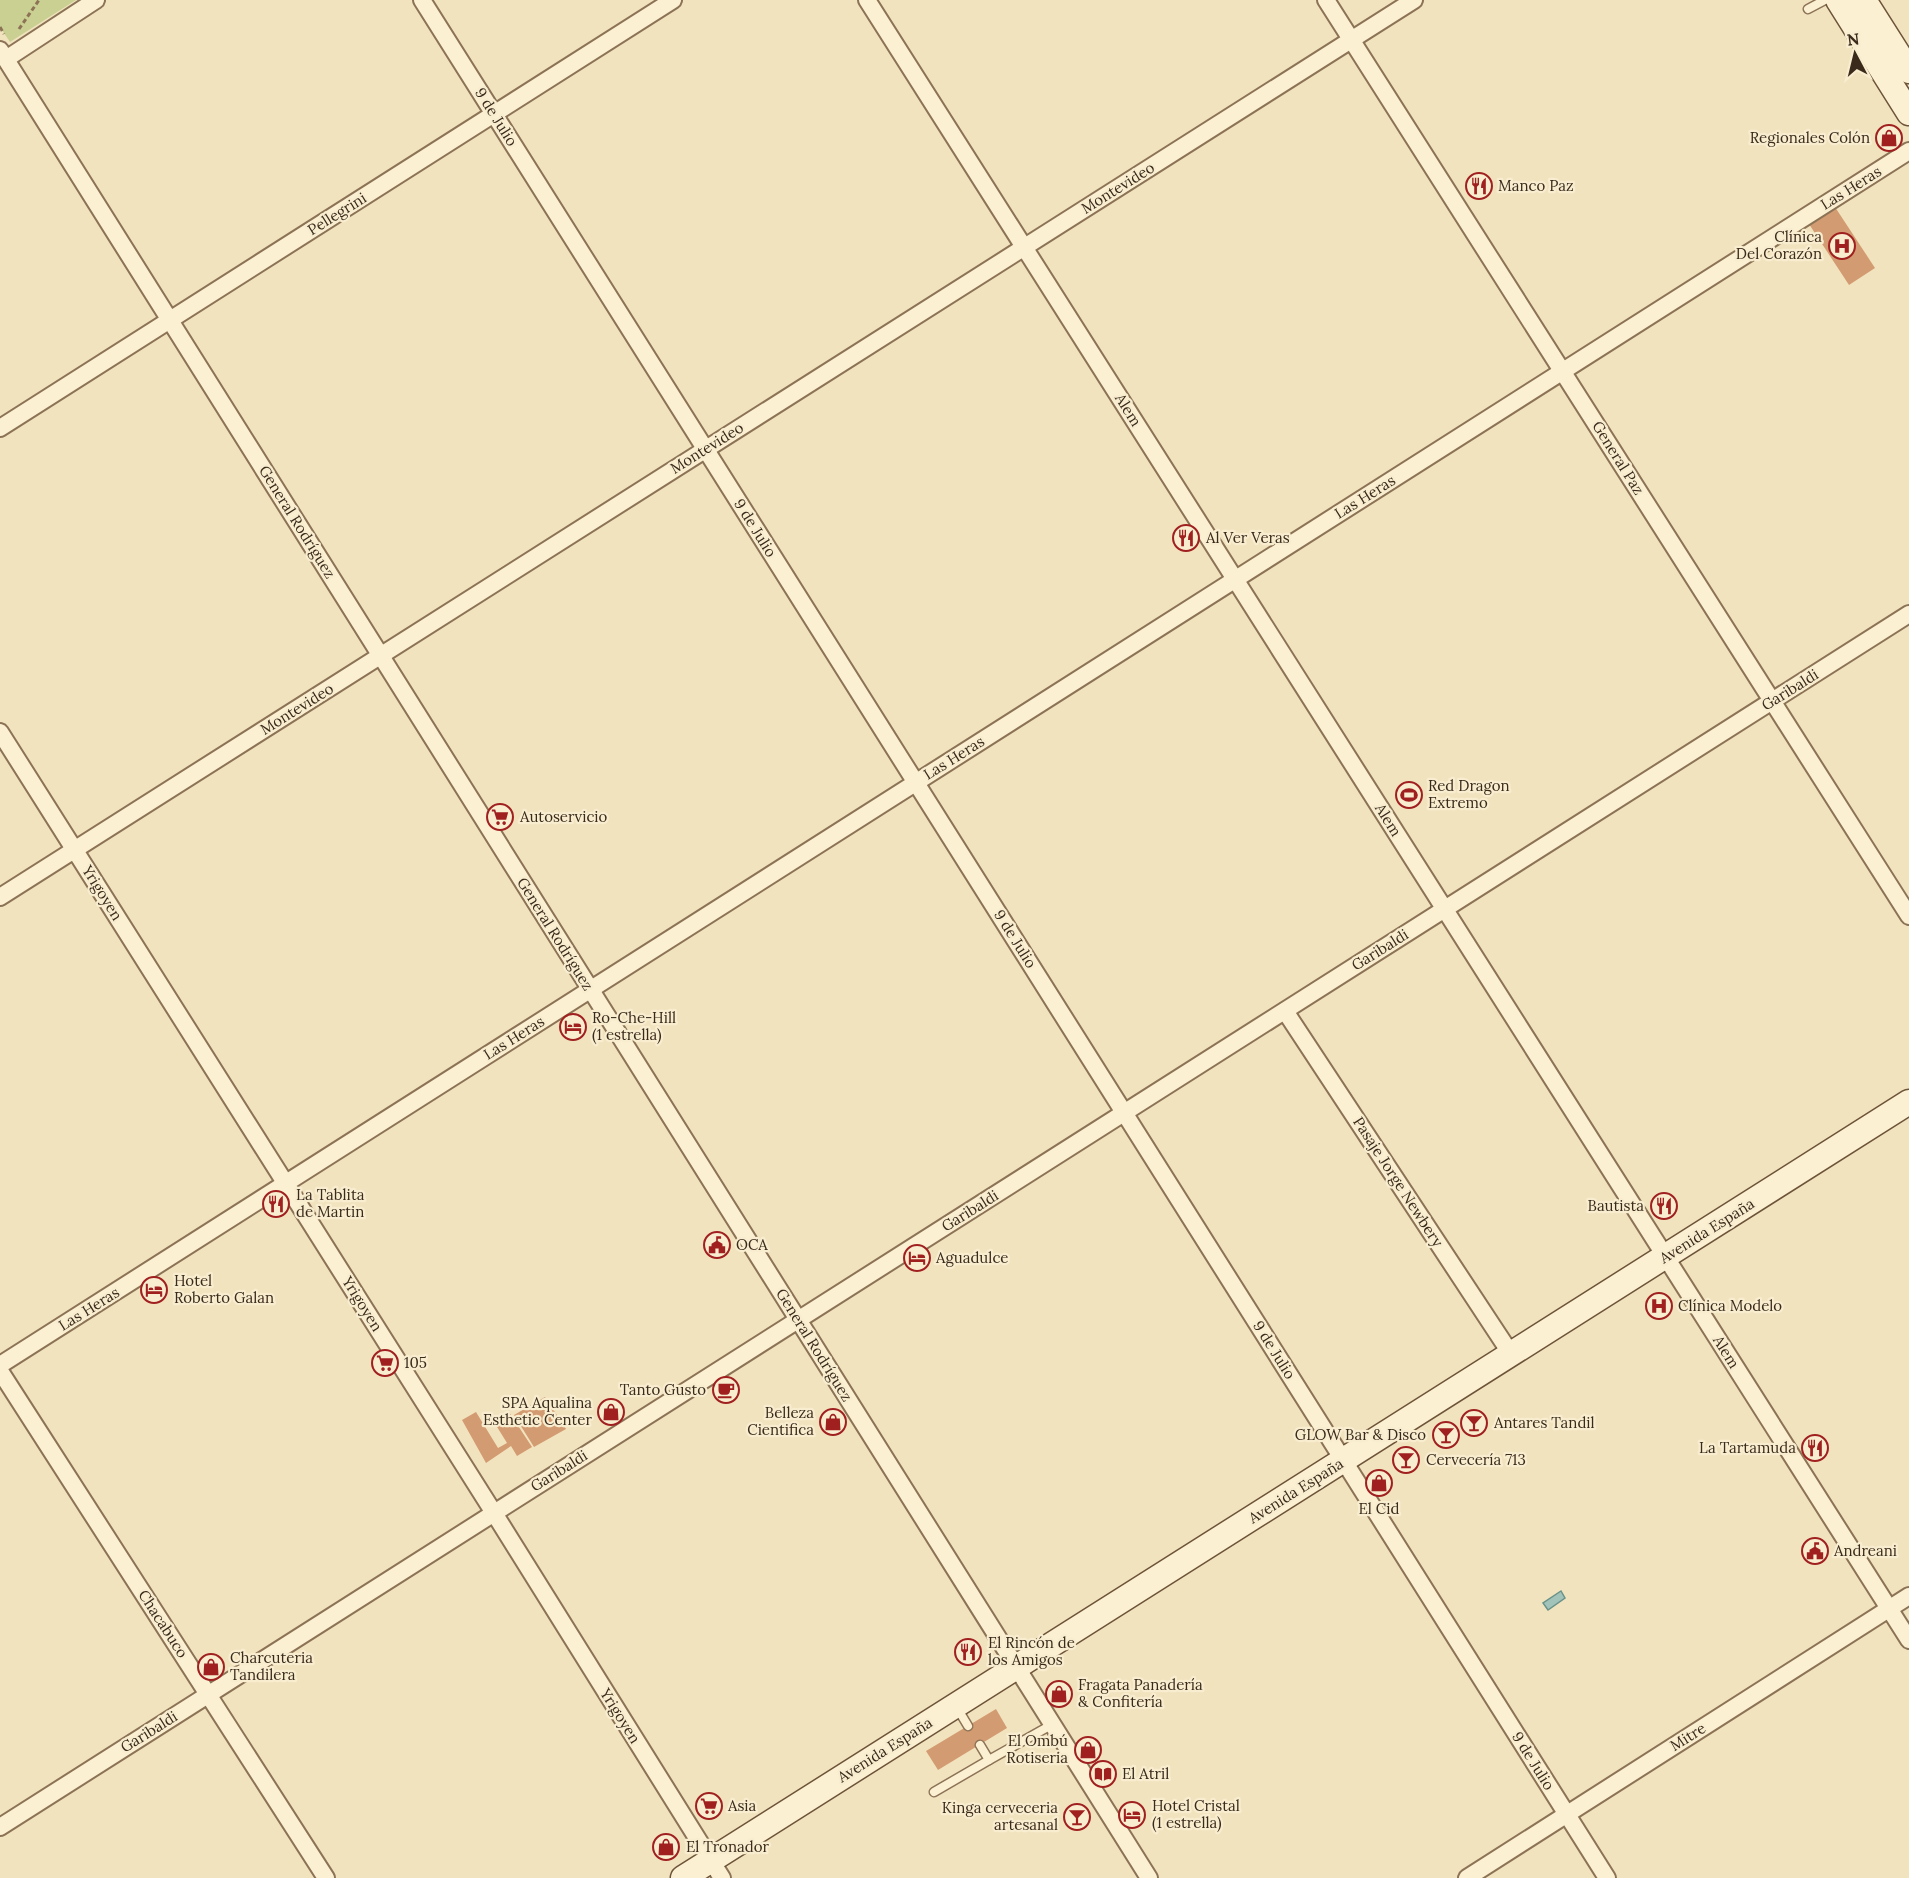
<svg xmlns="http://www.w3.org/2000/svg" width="1909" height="1878" font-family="Lora,serif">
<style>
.green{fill:#c9d092}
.water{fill:#a2c3ba;stroke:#699288;stroke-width:1.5}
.building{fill:#d39b71}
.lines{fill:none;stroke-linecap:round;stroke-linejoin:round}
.lane-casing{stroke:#8c7356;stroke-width:11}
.street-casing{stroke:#8c7356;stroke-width:20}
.secondary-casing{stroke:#6d5439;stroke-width:27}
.path{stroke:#8c7356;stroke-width:3;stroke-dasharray:4.5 3;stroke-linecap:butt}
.lane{stroke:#fcf0d3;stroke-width:8}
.street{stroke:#fcf0d3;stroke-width:16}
.secondary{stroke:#fcf0d3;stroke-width:24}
.labels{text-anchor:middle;stroke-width:4.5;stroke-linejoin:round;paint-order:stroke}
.street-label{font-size:15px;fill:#3a2a1b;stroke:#f8edcf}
.poi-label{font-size:15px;fill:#3a2a1b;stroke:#f8edcf;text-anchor:start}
</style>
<rect width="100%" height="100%" fill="#f2e3bf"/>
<polygon class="green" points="0,0 76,0 10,42 0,27"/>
<polygon class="water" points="1561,1591 1565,1598 1548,1610 1543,1603"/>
<g class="building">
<polygon points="1835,207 1875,268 1849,285 1809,224"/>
<polygon points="545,1397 566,1429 534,1447 514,1415"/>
<polygon points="476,1412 498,1448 507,1443 494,1422 509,1412 532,1447 517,1456 511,1446 486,1463 462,1420"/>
<polygon points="996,1709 1007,1728 938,1770 926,1751"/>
</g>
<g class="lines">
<defs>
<g id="lane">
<polyline points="1808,9 1825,0"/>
<polyline points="956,1706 968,1726"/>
<polyline points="980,1745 989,1760 1053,1724"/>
<polyline points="934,1792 989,1760"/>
</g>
<g id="street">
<polyline points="422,0 1607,1878"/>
<polyline points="867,0 1909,1640"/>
<polyline points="1326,0 1909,916"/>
<polyline points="0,50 1149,1878"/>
<polyline points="6,59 96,0"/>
<polyline points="0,428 673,0"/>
<polyline points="0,732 494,1513 722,1878"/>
<polyline points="0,897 1414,0"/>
<polyline points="1285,1011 1511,1354"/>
<polyline points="0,1365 1909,151"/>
<polyline points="0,1371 326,1878"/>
<polyline points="0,1827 1909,614"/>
<polyline points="1467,1878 1909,1596"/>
</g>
<g id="secondary">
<polyline points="1838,0 1909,113"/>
<polyline points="1864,0 1909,71"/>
<polyline points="683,1878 1909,1102"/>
</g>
</defs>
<use href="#lane" class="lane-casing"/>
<use href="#street" class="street-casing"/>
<use href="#secondary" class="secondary-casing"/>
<g class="path">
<polyline points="0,27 4,34"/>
<polyline points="19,29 39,0"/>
</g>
<use href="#lane" class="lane"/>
<use href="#street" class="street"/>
<use href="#secondary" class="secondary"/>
</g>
<defs>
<symbol id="shop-ring" viewBox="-11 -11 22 22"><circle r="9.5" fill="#f8edcf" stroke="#a02020" stroke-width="1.5"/><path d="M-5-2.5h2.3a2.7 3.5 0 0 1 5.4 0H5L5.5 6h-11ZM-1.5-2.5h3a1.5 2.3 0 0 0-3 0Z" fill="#a02020"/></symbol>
<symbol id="restaurant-ring" viewBox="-11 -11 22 22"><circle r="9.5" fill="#f8edcf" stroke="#a02020" stroke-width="1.5"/><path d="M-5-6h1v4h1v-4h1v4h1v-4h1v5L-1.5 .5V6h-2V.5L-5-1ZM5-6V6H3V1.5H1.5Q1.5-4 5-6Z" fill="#a02020"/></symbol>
<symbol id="hospital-ring" viewBox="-11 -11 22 22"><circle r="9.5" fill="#f8edcf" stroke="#a02020" stroke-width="1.5"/><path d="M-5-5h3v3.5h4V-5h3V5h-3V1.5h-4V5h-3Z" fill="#a02020"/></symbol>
<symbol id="stadium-ring" viewBox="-11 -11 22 22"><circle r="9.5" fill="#f8edcf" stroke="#a02020" stroke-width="1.5"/><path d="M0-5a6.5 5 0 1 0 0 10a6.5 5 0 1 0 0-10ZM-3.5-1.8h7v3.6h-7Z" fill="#a02020"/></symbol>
<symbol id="supermarket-ring" viewBox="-11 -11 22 22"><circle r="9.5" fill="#f8edcf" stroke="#a02020" stroke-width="1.5"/><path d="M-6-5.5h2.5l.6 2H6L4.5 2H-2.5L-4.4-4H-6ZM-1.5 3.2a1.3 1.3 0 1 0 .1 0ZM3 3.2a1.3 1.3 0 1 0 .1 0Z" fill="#a02020"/></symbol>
<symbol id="hotel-ring" viewBox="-11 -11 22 22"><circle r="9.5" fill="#f8edcf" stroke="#a02020" stroke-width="1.5"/><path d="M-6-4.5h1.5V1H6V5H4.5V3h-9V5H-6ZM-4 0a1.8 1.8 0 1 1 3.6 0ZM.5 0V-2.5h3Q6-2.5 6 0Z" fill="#a02020"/></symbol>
<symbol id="civic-ring" viewBox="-11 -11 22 22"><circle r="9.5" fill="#f8edcf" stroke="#a02020" stroke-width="1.5"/><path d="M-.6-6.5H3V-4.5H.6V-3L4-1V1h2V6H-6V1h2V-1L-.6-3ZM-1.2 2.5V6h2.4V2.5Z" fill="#a02020"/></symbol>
<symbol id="cafe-ring" viewBox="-11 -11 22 22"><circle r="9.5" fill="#f8edcf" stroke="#a02020" stroke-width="1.5"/><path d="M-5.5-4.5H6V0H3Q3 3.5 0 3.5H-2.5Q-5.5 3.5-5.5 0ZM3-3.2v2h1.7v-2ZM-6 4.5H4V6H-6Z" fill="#a02020"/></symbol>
<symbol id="bar-ring" viewBox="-11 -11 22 22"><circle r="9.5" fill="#f8edcf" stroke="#a02020" stroke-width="1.5"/><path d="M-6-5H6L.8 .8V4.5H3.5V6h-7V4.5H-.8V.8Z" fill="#a02020"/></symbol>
<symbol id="library-ring" viewBox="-11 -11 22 22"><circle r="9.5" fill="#f8edcf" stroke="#a02020" stroke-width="1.5"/><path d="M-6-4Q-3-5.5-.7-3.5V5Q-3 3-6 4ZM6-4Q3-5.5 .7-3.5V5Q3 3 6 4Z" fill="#a02020"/></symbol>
</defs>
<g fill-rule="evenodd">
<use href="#shop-ring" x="1874" y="123" width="30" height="30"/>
<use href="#restaurant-ring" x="1464" y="171" width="30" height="30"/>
<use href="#hospital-ring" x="1827" y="231" width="30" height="30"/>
<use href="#restaurant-ring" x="1171" y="523" width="30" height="30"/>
<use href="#stadium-ring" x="1394" y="780" width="30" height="30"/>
<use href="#supermarket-ring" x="485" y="802" width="30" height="30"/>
<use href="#hotel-ring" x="558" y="1012" width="30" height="30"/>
<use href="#restaurant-ring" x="261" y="1189" width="30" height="30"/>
<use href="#restaurant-ring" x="1649" y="1191" width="30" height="30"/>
<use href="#civic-ring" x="702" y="1230" width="30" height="30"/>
<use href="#hotel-ring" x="902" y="1243" width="30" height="30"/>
<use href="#hotel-ring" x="139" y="1275" width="30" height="30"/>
<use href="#hospital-ring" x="1644" y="1291" width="30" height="30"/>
<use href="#supermarket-ring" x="370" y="1348" width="30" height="30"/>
<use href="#cafe-ring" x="711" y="1375" width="30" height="30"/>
<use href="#shop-ring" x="596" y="1397" width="30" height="30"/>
<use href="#shop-ring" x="818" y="1407" width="30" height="30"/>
<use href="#bar-ring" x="1459" y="1408" width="30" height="30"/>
<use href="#bar-ring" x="1431" y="1420" width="30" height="30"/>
<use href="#restaurant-ring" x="1800" y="1433" width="30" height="30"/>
<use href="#bar-ring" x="1391" y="1445" width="30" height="30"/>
<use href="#shop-ring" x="1364" y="1468" width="30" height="30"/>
<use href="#civic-ring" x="1800" y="1536" width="30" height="30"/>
<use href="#restaurant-ring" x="953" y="1637" width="30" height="30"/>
<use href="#shop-ring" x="196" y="1652" width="30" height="30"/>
<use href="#shop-ring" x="1044" y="1679" width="30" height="30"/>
<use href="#shop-ring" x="1073" y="1735" width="30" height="30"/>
<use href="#library-ring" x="1088" y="1759" width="30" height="30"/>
<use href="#supermarket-ring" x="694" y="1791" width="30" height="30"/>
<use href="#hotel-ring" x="1117" y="1800" width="30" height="30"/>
<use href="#bar-ring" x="1062" y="1802" width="30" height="30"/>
<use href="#shop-ring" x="651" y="1832" width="30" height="30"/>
</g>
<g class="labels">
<g class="street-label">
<text transform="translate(496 117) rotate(58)" y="5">9 de Julio</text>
<text transform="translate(1118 188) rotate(-32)" y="5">Montevideo</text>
<text transform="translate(1851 188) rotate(-32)" y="5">Las Heras</text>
<text transform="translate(337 214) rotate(-32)" y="5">Pellegrini</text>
<text transform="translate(1128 410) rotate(58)" y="5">Alem</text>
<text transform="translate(707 448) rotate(-32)" y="5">Montevideo</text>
<text transform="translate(1618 458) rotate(58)" y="5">General Paz</text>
<text transform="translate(1365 497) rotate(-32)" y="5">Las Heras</text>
<text transform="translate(297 522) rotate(58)" y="5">General Rodríguez</text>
<text transform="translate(755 528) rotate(58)" y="5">9 de Julio</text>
<text transform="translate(1790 690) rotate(-32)" y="5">Garibaldi</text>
<text transform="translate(297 709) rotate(-32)" y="5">Montevideo</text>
<text transform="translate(954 758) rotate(-32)" y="5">Las Heras</text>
<text transform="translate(1388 820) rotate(58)" y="5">Alem</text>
<text transform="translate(102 893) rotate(58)" y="5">Yrigoyen</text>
<text transform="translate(555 934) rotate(58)" y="5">General Rodríguez</text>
<text transform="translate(1015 939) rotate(58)" y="5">9 de Julio</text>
<text transform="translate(1380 950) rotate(-32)" y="5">Garibaldi</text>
<text transform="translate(514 1038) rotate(-32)" y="5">Las Heras</text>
<text transform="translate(1398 1182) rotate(57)" y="5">Pasaje Jorge Newbery</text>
<text transform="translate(970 1211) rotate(-32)" y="5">Garibaldi</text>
<text transform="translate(1707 1231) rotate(-32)" y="5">Avenida España</text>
<text transform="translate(362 1304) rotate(58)" y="5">Yrigoyen</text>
<text transform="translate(89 1309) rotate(-32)" y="5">Las Heras</text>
<text transform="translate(814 1345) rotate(58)" y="5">General Rodríguez</text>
<text transform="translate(1274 1350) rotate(58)" y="5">9 de Julio</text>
<text transform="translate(1726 1352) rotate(58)" y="5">Alem</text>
<text transform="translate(559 1471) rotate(-32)" y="5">Garibaldi</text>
<text transform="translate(1296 1491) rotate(-32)" y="5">Avenida España</text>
<text transform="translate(163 1624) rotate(57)" y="5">Chacabuco</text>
<text transform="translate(620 1716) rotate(58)" y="5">Yrigoyen</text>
<text transform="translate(149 1732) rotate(-32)" y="5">Garibaldi</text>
<text transform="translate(1688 1737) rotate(-32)" y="5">Mitre</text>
<text transform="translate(885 1750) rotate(-32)" y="5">Avenida España</text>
<text transform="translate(1533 1761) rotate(58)" y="5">9 de Julio</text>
</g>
<g class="poi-label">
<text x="1870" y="143" text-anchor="end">Regionales Colón</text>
<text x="1498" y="191">Manco Paz</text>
<text x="1822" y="242" text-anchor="end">Clínica<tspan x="1822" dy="17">Del Corazón</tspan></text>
<text x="1206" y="543">Al Ver Veras</text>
<text x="1428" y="791">Red Dragon<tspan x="1428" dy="17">Extremo</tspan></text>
<text x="520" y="822">Autoservicio</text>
<text x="592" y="1023">Ro-Che-Hill<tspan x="592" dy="17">(1 estrella)</tspan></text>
<text x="296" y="1200">La Tablita<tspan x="296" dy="17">de Martin</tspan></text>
<text x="1644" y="1211" text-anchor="end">Bautista</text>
<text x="736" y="1250">OCA</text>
<text x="936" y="1263">Aguadulce</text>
<text x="174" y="1286">Hotel<tspan x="174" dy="17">Roberto Galan</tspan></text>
<text x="1678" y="1311">Clínica Modelo</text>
<text x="404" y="1368">105</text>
<text x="706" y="1395" text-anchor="end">Tanto Gusto</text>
<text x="592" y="1408" text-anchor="end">SPA Aqualina<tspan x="592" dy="17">Esthetic Center</tspan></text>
<text x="814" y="1418" text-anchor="end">Belleza<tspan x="814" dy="17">Cientifica</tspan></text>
<text x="1494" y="1428">Antares Tandil</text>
<text x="1426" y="1440" text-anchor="end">GLOW Bar &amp; Disco</text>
<text x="1796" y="1453" text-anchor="end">La Tartamuda</text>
<text x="1426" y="1465">Cervecería 713</text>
<text x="1379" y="1514" text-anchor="middle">El Cid</text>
<text x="1834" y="1556">Andreani</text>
<text x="988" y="1648">El Rincón de<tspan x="988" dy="17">los Amigos</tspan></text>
<text x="230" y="1663">Charcuteria<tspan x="230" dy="17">Tandilera</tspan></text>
<text x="1078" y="1690">Fragata Panadería<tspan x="1078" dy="17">&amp; Confitería</tspan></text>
<text x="1068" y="1746" text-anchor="end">El Ombú<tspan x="1068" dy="17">Rotiseria</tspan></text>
<text x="1122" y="1779">El Atril</text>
<text x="728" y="1811">Asia</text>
<text x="1152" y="1811">Hotel Cristal<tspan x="1152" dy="17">(1 estrella)</tspan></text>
<text x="1058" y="1813" text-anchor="end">Kinga cerveceria<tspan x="1058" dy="17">artesanal</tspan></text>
<text x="686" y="1852">El Tronador</text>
</g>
</g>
<g transform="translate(1855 54) rotate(353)" stroke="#f8edcf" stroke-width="4.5" paint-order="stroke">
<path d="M0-4.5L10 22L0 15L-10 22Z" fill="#3a2a1b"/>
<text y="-9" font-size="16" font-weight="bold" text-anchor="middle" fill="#3a2a1b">N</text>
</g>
</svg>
